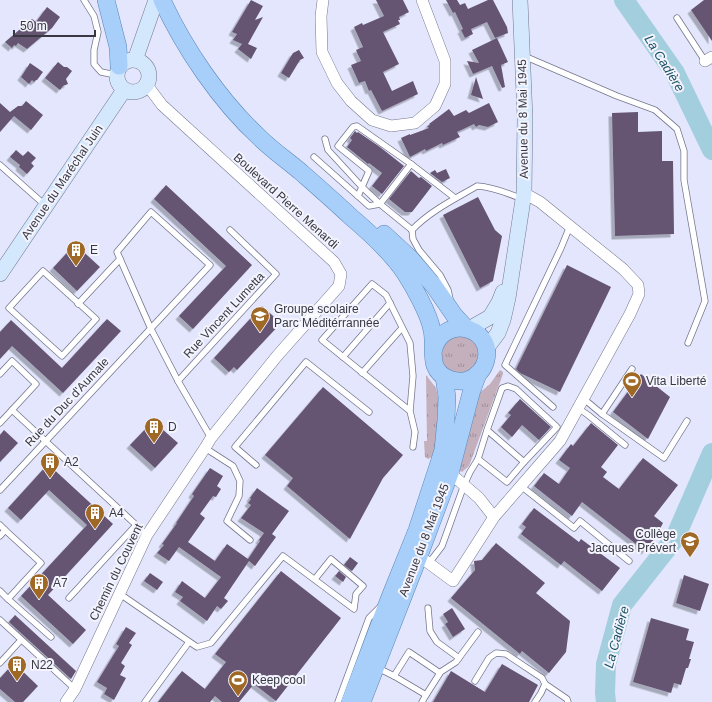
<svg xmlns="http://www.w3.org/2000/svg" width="712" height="702" font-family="Arial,sans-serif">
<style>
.grass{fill:url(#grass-tufts)}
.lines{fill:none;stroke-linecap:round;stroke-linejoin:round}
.river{stroke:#a3cede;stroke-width:20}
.building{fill:#655572;filter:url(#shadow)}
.service-casing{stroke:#75778b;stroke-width:7}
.minor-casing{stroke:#75778b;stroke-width:12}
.secondary-casing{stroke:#75778b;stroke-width:16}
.primary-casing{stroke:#5985b7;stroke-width:18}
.service{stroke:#fff;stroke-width:5.5}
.minor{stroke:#fff;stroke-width:11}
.secondary{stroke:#d3e7fd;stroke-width:15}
.primary{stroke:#a7cffa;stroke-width:17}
.labels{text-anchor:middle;stroke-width:4;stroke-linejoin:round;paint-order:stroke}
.street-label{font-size:12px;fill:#373841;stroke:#f3f4fe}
.poi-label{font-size:12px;fill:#373841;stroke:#f3f4fe;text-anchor:start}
.water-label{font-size:13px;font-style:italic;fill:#1a5264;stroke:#f3f4fe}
</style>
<defs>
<pattern id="grass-tufts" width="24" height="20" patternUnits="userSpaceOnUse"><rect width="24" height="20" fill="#c4afbc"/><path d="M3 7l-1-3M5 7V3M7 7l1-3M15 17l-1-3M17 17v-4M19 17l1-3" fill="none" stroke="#a08f9a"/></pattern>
<filter id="shadow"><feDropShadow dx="-3.5" dy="3.5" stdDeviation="0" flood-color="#0004"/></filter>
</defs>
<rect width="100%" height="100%" fill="#e3e6fd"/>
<g class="grass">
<path d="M 465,335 L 479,346 L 479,363 L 464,374 C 460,373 455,373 452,372 C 437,365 440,345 452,337 C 455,335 461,336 465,335 Z"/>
<polygon points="500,370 503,372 503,374 469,466 462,472 460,471 458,469 478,394 490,384"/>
<polygon points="426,375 436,388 439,402 437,451 432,457 428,459 425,457 424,441 427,441"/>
</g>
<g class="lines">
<g class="river">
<polyline points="624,0 675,73 712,150"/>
<polyline points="606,702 605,693 606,664 622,605 675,538 712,453"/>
</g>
</g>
<g class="building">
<polygon points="251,0 263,6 255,20 263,17 248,44 257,48 251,59 238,49 242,44 233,40 237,34 232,32"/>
<polygon points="376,0 403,0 409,12 399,17 400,20 398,20 400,24 383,32 399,64 383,72 392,91 413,81 418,94 382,111 371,90 369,91 365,81 359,83 351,65 361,61 356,50 363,47 354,27 362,23 363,25 384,16"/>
<polygon points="446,0 457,0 460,5 465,3 468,9 488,0 493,0 507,27 508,33 495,38 487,22 471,29 473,34 465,38 461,30 463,29 455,12 453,13"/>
<polygon points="704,0 712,0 712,41 691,10"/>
<polygon points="47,7 60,17 52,28 27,49 18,43 16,46 14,45 12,48 5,42 32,19 36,22"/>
<polygon points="497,38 508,62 501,65 505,87 502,88 492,66 473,74 467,61 479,63 472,50"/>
<polygon points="299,50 304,58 300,60 289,78 281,73 293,53"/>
<polygon points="58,62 64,67 67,67 72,71 66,79 68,84 63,86 60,90 45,78"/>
<polygon points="30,63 43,72 37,80 36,80 34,82 32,80 29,84 21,77"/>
<polygon points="476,77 483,99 471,95"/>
<polygon points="26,101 43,115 31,130 14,116 0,132 0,103 10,112 18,106 22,106"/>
<polygon points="489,103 498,122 488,127 479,125 476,127 474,124 457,132 460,137 443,145 442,143 426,151 425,149 410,157 401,138 410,134 410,135 429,128 427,126 430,125 429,124 449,109 454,116 466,110 469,113"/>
<polygon points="638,112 638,132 662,131 662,161 673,161 674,234 615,236 612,113"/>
<polygon points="355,131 357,133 358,132 380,147 404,166 382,194 372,186 382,173 369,163 368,164 347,147 352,140 350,138"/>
<polygon points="16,150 23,156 28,151 36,158 31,163 34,166 27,174 19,167 20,165 10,157"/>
<polygon points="446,169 450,178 442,182 430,173 435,170 437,173"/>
<polygon points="411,171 419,178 421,177 432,186 412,212 405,212 389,199"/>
<polygon points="166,185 252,265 193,329 179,316 226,266 154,199"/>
<polygon points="478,197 495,230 502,236 493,281 480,288 443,215"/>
<polygon points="75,244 100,267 77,291 53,268"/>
<polygon points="567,265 611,287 560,392 520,373 516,369"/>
<polygon points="262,306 281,323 237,370 234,367 229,372 214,358"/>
<polygon points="107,319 121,331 63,393 12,346 0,359 0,332 11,320 62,368"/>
<polygon points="641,374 670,397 648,439 613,412"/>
<polygon points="323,387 403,455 383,478 350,539 287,486 293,478 265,455"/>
<polygon points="520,399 551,427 539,440 522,425 512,437 501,427 511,415 508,413"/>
<polygon points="153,421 178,443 155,468 130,445"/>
<polygon points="591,423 618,445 601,467 607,472 603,477 619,489 643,458 678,485 654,516 663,523 655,538 645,551 582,502 572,516 534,486 544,473 559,484 570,468 559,460 571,444 573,446"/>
<polygon points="4,430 18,443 0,462 0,435"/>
<polygon points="48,464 113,524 48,595 86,630 73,644 21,596 87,525 49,490 21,520 8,508"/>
<polygon points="210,468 223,476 217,486 221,489 216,497 213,496 200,514 205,518 188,542 215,561 227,544 248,559 260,541 259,540 264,533 241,518 251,505 248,503 251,499 250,498 257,488 289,511 272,534 276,537 255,566 249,561 224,598 228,601 221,609 217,606 207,621 180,601 183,597 175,592 182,581 205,598 221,577 179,547 169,561 157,553 164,545 162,544 177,523 176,523 194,496 192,494"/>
<polygon points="534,508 579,542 581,539 620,568 602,591 564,561 561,565 521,534 526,527 522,524"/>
<polygon points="496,543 545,583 536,593 570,621 566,652 549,673 522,651 520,654 451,598 475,570 474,561 482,560"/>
<polygon points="350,557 358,563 352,571 344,565"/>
<polygon points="281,571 341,618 276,701 254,684 239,702 222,702 215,696 210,702 158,702 182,671 205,689 226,662 215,654"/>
<polygon points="339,571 346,577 343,582 335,576"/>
<polygon points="150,573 163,582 157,590 144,581"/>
<polygon points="684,575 709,584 700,611 676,603"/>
<polygon points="452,608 465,629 453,637 445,624 448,622 443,614"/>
<polygon points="15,615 76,671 71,679 9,622"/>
<polygon points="651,618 689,629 686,640 694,642 689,659 691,659 688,668 686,668 681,685 674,683 671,693 633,682"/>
<polygon points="126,627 136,633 129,643 132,645 121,663 125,666 120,675 126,678 114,700 104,694 107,688 97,682 119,646 116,644"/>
<polygon points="14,663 38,686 23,702 15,702 0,689 0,678"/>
<polygon points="502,664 538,685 529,702 433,702 451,671 485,692"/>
</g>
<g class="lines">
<defs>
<g id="service">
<polyline points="84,0 94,16 98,32 94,50 94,64 101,72 116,75"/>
<polyline points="677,18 705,61"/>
<polyline points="524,56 617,96 655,110 677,129 684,151 684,180 705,301 688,343"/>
<polyline points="314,157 369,206 380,204 362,187 328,150 325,139"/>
<polyline points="0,165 46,206"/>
<polyline points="358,196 369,171 338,146 353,127 357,126 411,164"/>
<polyline points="412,230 380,204 411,164 455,198"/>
<polygon points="43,271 96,319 62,356 9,308"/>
<path d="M 450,299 L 448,290 L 440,275 L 419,250 L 413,239 L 412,230 C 430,211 455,199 477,186 C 493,187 508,193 522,199"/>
<polyline points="78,304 120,259"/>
<polyline points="343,357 390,303"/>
<polyline points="362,373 402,328"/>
<polyline points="0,374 12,361 36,384 0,423"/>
<polyline points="178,381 276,274 230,230"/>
<polyline points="584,399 602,414 632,369"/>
<polyline points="553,407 505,365 561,248 570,226"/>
<polyline points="578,408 588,415 625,445"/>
<polyline points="12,410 147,535"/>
<polyline points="410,411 413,376 410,343 386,295 372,284 322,340 410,411 415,432 413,447"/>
<polyline points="602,414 664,458 687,421"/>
<polyline points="205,448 233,466 240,481 239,496 227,521 250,540"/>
<polyline points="478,459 507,482 524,462"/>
<polyline points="256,465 235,447 306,362 369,412"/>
<polyline points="521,486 574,528 580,521 629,561"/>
<polyline points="0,490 210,265 151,212 117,252 151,329 178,381 211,438"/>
<polyline points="0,525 5,530 0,536"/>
<polyline points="5,530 41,563 8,599 51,637"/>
<polyline points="429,563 442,546 464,485 470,472 478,459 487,430 502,388 508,386 516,389 557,427 524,462 487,430"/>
<polyline points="0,591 8,599"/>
<polyline points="120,594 197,647 211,643 283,556 354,609 356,594 363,586 331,559 315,579"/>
<polyline points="69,598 136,525"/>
<polyline points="428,608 430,631 437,642 459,658"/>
<polyline points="0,620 75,689"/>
<polyline points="0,663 21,640"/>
<polyline points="378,668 394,676 426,695 422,702"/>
<polyline points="439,673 456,662 478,632"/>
<polyline points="394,676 409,652 440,673 426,695"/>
<polyline points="475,681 489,658 496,653 506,654 542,678 545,684 541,693 535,702"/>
<polyline points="545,684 567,699 568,702"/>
<polyline points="145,702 189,642"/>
<polyline points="338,702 369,618 380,607"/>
</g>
<g id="minor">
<polyline points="323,0 321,16 322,52 337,83 351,101 372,120 391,126 415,123 435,106 445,84 445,61 422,0"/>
<polyline points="705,61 712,57"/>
<polyline points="450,473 479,498 494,517"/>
<polyline points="419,556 453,581 494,517 560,441 630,314 639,294 638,285 623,269 540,202 524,193"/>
<polyline points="66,702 75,689 147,535 205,448 211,438 277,356 339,286 341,274 334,262 162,105 147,85"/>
</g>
<g id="secondary">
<circle cx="133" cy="76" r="16"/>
<polyline points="135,60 156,0"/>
<polyline points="0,274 124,90"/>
<polyline points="469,329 490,317 499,302 503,292"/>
<polyline points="486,349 498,333 503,320 508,298 524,193 525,118 520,0"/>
</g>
<g id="primary">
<polyline points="106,0 118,47 119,66"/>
<path d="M 162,0 C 184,48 220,101 259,137 C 272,150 288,161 302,173 C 319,188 335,202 351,217 C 371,234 391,252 405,273 C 414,287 429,314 432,330 C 436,348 426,370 449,379 C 455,381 462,382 468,380 C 477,377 484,369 486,360 C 494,326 441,313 433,352"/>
<polyline points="384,234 410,258 434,286 454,315 466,328"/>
<polyline points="350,702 390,597 417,530 439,463 443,450 446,420 447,397 444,377"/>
<polyline points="362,702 419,556 450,473 471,393 478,374"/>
</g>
</defs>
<use href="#service" class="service-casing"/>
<use href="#minor" class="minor-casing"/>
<use href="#secondary" class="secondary-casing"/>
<use href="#primary" class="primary-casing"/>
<use href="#service" class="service"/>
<use href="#minor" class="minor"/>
<use href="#secondary" class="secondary"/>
<use href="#primary" class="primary"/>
</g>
<defs>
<symbol id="building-pin" viewBox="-11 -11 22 30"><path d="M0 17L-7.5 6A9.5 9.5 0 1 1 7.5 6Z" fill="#a06825" stroke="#f3f4fe"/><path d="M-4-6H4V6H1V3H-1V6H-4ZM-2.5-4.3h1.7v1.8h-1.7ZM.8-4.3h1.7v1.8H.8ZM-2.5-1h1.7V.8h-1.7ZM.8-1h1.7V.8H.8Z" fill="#fff"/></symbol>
<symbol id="school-pin" viewBox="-11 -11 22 30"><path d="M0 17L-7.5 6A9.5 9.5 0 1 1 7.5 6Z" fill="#a06825" stroke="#f3f4fe"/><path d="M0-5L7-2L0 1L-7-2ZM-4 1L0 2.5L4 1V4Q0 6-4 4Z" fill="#fff"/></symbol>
<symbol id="stadium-pin" viewBox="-11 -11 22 30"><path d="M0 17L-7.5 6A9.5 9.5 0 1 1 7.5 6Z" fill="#a06825" stroke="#f3f4fe"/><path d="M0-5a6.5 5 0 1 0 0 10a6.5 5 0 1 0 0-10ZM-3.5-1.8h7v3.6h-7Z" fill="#fff"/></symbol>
</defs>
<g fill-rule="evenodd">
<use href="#building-pin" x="65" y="239" width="22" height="30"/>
<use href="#school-pin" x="249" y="305" width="22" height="30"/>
<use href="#stadium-pin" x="621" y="370" width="22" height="30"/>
<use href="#building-pin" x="143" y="416" width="22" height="30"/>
<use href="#building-pin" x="39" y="451" width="22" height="30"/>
<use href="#building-pin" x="84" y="502" width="22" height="30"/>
<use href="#school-pin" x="679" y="530" width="22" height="30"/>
<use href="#building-pin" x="28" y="572" width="22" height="30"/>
<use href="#building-pin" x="6" y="654" width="22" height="30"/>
<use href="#stadium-pin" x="227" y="669" width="22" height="30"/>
</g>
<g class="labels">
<g class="street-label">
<text transform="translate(523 119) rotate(-91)" y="4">Avenue du 8 Mai 1945</text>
<text transform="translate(62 182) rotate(-56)" y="4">Avenue du Maréchal Juin</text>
<text transform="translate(286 201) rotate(42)" y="4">Boulevard Pierre Menardi</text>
<text transform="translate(224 315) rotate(-47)" y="4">Rue Vincent Lumetta</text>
<text transform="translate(67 402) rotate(-47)" y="4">Rue du Duc d'Aumale</text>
<text transform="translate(424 540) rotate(-69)" y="4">Avenue du 8 Mai 1945</text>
<text transform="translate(116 572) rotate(-64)" y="4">Chemin du Couvent</text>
</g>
<g class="poi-label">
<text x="90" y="254">E</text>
<text x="274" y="313">Groupe scolaire<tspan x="274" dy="14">Parc Méditérrannée</tspan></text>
<text x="646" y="385">Vita Liberté</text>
<text x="168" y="431">D</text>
<text x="64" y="466">A2</text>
<text x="109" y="517">A4</text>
<text x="676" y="538" text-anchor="end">Collège<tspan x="676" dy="14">Jacques Prévert</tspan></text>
<text x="53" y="587">A7</text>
<text x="31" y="669">N22</text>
<text x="252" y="684">Keep cool</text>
</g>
<g class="water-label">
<text transform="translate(665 63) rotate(58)" y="5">La Cadière</text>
<text transform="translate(616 637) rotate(-75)" y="5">La Cadière</text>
</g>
</g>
<path d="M14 30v6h81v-6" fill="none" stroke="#373841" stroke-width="2"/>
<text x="20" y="30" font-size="12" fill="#373841" stroke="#f3f4fe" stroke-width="3" paint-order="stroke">50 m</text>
</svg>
